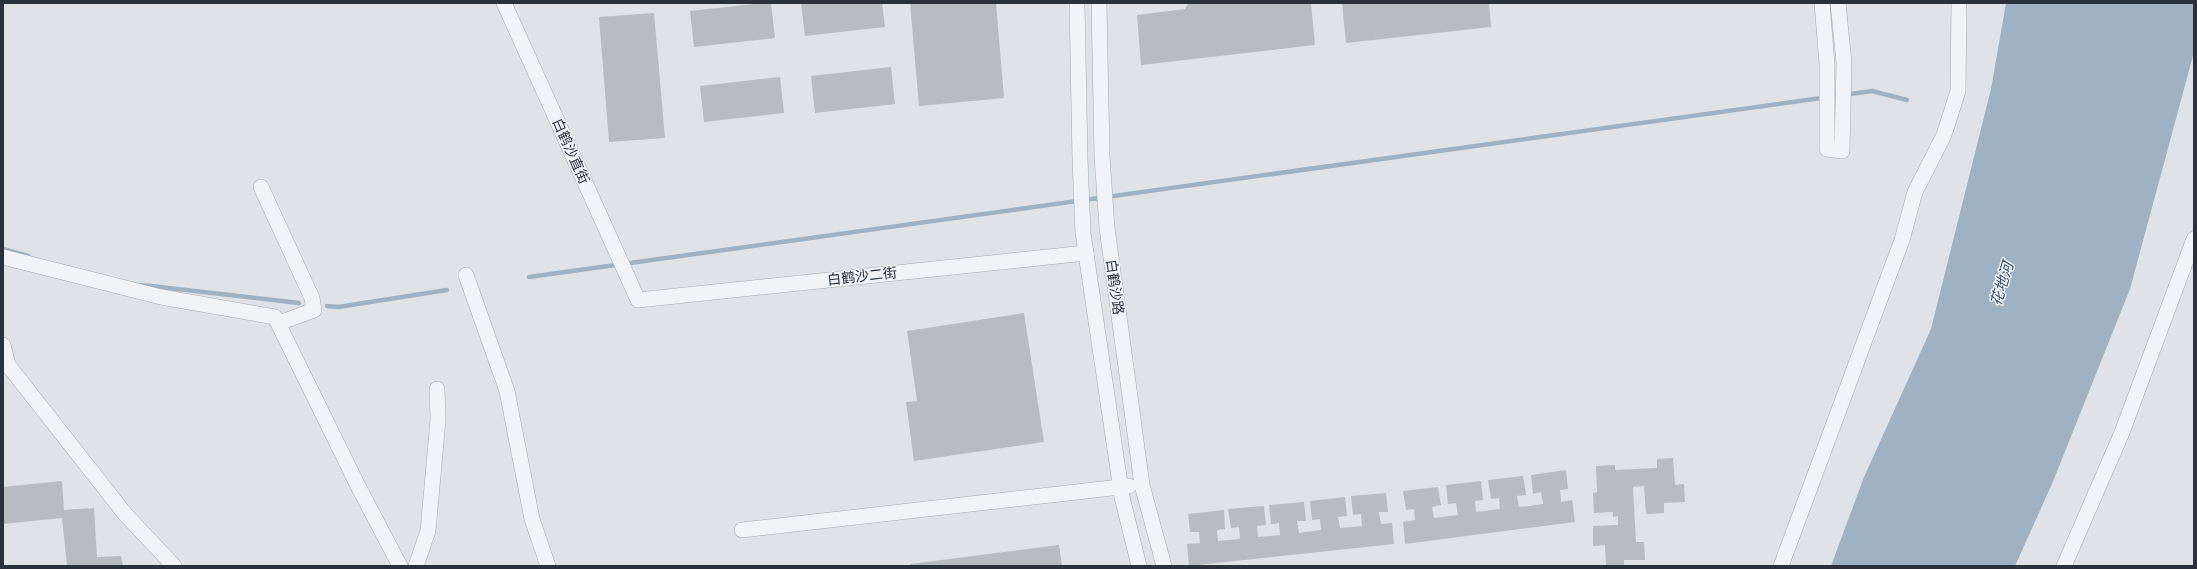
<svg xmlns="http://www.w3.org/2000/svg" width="2197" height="569" font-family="'Fira Sans','Noto Sans SC',sans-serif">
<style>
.water{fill:#9eb2c3}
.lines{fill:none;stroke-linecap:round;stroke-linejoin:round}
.stream{stroke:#9eb2c3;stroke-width:4.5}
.building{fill:#b7bcc3}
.minor-casing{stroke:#a5aab0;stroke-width:16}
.minor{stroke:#f1f3f6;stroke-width:15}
.labels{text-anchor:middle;stroke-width:3;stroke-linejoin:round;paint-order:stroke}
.street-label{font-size:14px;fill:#2a313c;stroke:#eef1f5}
.water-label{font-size:15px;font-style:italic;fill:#38526c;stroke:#eef1f5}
</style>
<rect width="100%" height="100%" fill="#dfe3e7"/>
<polygon class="water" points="2006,3 2194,3 2194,52 2130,289 2052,484 2015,566 1831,566 1864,477 1931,329 1991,89"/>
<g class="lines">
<g class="stream">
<polyline points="3,249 28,256"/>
<polyline points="529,277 1872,91 1907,100"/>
<polyline points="142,285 299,303"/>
<polyline points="327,306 338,307 447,290"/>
</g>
</g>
<g class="building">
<polygon points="763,3 771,3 775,38 694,47 690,11"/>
<polygon points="801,3 882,3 885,27 805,36"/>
<polygon points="910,3 996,3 1004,98 919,106"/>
<polygon points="1188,3 1311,3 1315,45 1141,65 1137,15 1185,9"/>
<polygon points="1342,3 1489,3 1491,27 1346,43"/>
<polygon points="654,13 665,138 609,142 599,17"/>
<polygon points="891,67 895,104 815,113 811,76"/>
<polygon points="780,77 784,113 704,122 700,86"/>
<polygon points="1024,313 1044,442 914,461 906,402 917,401 907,331"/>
<polygon points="1673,458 1675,485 1684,484 1685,502 1664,503 1664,513 1646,514 1644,486 1633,487 1636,542 1644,542 1645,560 1624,560 1624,566 1606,566 1605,545 1593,546 1593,526 1618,525 1618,516 1613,517 1613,512 1594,513 1593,493 1597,492 1596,466 1615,465 1615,470 1657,468 1657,459"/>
<polygon points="1566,470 1568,489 1560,490 1561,502 1572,500 1575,522 1405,544 1403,522 1415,520 1414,509 1406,510 1403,491 1438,487 1441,505 1432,507 1434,518 1458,515 1456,503 1448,504 1446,485 1481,481 1483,500 1475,501 1476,512 1500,509 1499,498 1491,499 1488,480 1523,476 1526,495 1517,496 1519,507 1530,506 1543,504 1541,492 1533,494 1531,475"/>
<polygon points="62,481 64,510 94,508 97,557 121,556 123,566 67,566 62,518 3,524 3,487"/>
<polygon points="1386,493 1388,512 1379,512 1381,524 1392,523 1394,544 1189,566 1187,544 1200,543 1199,532 1190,532 1188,514 1224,510 1225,529 1217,530 1218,541 1240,539 1239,527 1231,528 1228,509 1264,506 1266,525 1257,526 1258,537 1280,535 1279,523 1271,524 1269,505 1304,502 1306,521 1297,521 1299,533 1321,530 1320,519 1312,520 1310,501 1345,497 1347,516 1338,517 1340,528 1362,526 1361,514 1353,515 1351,496"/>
<polygon points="1059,545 1062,566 910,566 910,564"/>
</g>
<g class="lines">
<defs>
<g id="minor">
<polyline points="504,3 638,300 1086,253"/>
<polyline points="1077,3 1080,159 1083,233 1122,497 1139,566"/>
<polyline points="1099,3 1102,156 1107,228 1142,485 1164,566"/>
<polyline points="1822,3 1827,64 1827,149 1842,151 1844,63 1838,3"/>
<polyline points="261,187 312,298 314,310 279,323"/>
<polyline points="3,257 161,297 275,317 358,486 400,566"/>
<polyline points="466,275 507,391 532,519 548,566"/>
<polyline points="3,345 8,365 125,514 174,566"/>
<polyline points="742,530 1129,486"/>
<polyline points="416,566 428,531 438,420 437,389"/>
<polyline points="1781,566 1902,240 1915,192 1944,135 1958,91 1959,3"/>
<polyline points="2064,566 2121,435 2194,239"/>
</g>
</defs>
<use href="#minor" class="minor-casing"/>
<use href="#minor" class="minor"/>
</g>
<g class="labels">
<g class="street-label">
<text transform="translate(571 151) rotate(66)" y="5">白鹤沙直街</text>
<text transform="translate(862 276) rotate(-6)" y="5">白鹤沙二街</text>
<text transform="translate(1115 287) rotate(82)" y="5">白鹤沙路</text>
</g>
<g class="water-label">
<text transform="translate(2002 284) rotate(-73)" y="5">花地河</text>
</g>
</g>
<rect width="2197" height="569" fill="none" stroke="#2a313c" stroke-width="8"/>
</svg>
